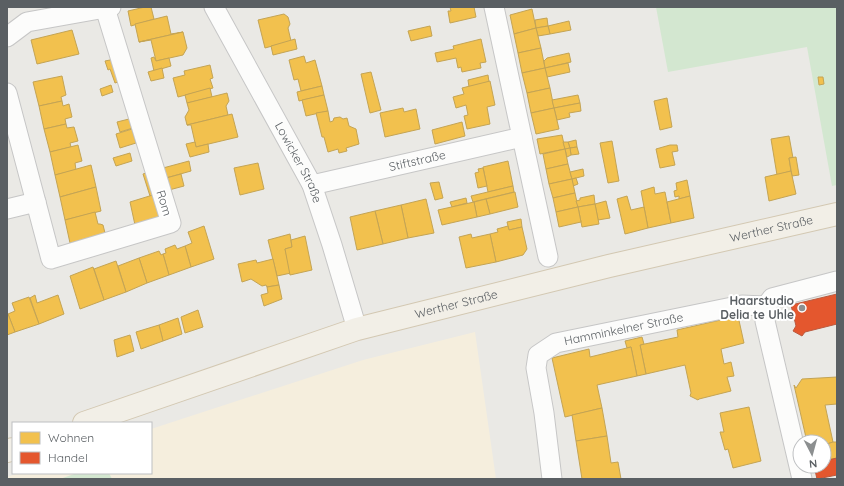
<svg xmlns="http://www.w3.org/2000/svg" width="844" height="486" font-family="Quicksand,sans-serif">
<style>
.commercial{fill:#f5eedd}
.green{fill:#d3e7d0}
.homes{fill:#f2c14e;stroke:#c4a454}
.shops{fill:#e4572e;stroke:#bb593e}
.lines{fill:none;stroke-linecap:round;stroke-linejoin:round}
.minor-casing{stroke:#c6c6c6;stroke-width:21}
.major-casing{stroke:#d3c8b2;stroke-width:24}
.minor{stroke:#fcfcfb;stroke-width:19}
.major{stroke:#f2efe7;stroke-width:22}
.poi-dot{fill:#8c8f90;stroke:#fff;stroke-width:1.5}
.labels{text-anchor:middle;stroke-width:4;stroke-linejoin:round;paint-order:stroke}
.street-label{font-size:12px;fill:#5a5f63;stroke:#fff}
.poi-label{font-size:12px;font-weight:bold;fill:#5a5f63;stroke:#fff;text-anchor:end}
</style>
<rect width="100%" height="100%" fill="#eae9e5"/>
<polygon class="commercial" points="475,332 496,479 7,479 7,477 18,473 151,473 151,429 363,360"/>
<g class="green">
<polygon points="656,7 837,7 837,185 832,186 807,47 668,72"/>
<polygon points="77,473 109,473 112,479 60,479"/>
</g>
<g class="homes">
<polygon points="145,7 151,7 154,19 131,26 128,11"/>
<polygon points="450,7 474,7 476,17 450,23 448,11 451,11"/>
<polygon points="532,9 536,28 514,34 510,15"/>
<polygon points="284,14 288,17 290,24 288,28 291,41 265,48 258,20"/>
<polygon points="167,16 171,34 183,32 139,42 135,24"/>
<polygon points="547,18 548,26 536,28 535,20"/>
<polygon points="569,21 571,30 550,34 548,26"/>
<polygon points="430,26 432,36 411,41 408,31"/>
<polygon points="548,26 550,34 538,36 536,28"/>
<polygon points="536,28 541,48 518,53 514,34"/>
<polygon points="72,30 79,54 37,64 31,40"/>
<polygon points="183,32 187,48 183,55 156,61 151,40 139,42"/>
<polygon points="295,39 297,49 273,55 271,46"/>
<polygon points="481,39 486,62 480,63 481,68 462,72 461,67 458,68 456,58 437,62 435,53 454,49 453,46"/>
<polygon points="541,48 545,68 522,73 518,53"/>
<polygon points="569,53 571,62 545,68 544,61 547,58"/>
<polygon points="304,56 306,63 315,60 322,86 301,91 298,79 294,80 289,60"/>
<polygon points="154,57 156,61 169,58 171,66 154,71 151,58"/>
<polygon points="115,59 121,81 115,83 110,69 108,70 105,61"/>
<polygon points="568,63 570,72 547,77 545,68"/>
<polygon points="210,65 213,78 210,79 213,88 178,97 173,78 185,75 184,71"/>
<polygon points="162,68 164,78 151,81 148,72"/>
<polygon points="545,68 550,88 527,93 522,73"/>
<polygon points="371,72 381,110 370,113 361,74"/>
<polygon points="488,75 489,82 469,87 468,80"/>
<polygon points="62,76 66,95 61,97 62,101 39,106 33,82"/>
<polygon points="818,77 823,77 824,84 819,85"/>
<polygon points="490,81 495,105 487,107 490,124 467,129 464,116 468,115 466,105 456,108 453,97 464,94 462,88"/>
<polygon points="111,85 113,92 102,96 100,89"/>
<polygon points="322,86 324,95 299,101 297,92"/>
<polygon points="210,88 212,97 187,103 185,95"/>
<polygon points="550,88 554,108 531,113 527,93"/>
<polygon points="227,93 229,101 226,106 228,115 187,125 185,117 189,110 187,103"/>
<polygon points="324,95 328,111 306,116 302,100"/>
<polygon points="578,95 580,103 554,108 552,100"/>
<polygon points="667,98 672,127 660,130 654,101"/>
<polygon points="62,101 63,106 69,104 72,117 65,119 66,124 44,129 39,106"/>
<polygon points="580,103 581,111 569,113 570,117 557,120 554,108"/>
<polygon points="403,108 404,112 416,109 420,129 385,137 380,113"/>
<polygon points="554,108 559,129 536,134 531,113"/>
<polygon points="328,111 330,122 333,121 334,118 340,117 343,119 347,118 349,126 356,129 359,144 346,148 347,151 339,153 338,149 328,152 324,137 322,137 316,113"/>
<polygon points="232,114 238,137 196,147 191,125 187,125"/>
<polygon points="133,118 136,127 120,132 117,122"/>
<polygon points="462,122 465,136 435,144 432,130"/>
<polygon points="66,124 67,128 74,127 78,141 70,143 71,147 50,152 44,129"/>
<polygon points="132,129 136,143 120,148 116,134"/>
<polygon points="562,135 565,149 540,154 537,139"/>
<polygon points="789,136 793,158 789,158 791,171 777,175 771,139"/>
<polygon points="576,140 577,147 570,148 568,142"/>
<polygon points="612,141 619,181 608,183 600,143"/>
<polygon points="195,142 196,147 208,144 209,152 190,157 186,144"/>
<polygon points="563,142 568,142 570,148 565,149"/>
<polygon points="78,145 82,161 75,163 76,170 55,175 50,152"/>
<polygon points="670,145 677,145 678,151 672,152 675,165 660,168 656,149"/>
<polygon points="577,147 579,154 571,155 570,148"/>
<polygon points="570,148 571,155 567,157 565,149"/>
<polygon points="565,149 568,164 546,169 543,154"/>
<polygon points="130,153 132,161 116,166 113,158"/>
<polygon points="796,157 799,175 792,176 789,158"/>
<polygon points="189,161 191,171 166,178 163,168"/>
<polygon points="508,161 513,186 488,192 483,167"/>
<polygon points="258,163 264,189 240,195 234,168"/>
<polygon points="568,164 572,179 549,184 546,169"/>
<polygon points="91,165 96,187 60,197 55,175"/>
<polygon points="483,168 487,186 478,188 475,173 479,172 478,169"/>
<polygon points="583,169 584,176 572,179 570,172"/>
<polygon points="791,171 796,194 769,201 765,177"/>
<polygon points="149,172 156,194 150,196 143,174"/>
<polygon points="181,174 184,186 169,190 166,178"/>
<polygon points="576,178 578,184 573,186 572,179"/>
<polygon points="572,179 575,193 553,198 549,184"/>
<polygon points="687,180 690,196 679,199 679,196 675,197 674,191 677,190 676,183"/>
<polygon points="439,182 443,198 435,200 430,183"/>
<polygon points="513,186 514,192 473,202 471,196"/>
<polygon points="96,187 101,211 65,220 60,197"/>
<polygon points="654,187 655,194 665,192 671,223 648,228 641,191"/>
<polygon points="515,192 518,207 490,214 486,199"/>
<polygon points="575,193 578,207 556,212 553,198"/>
<polygon points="156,194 163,217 135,225 130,202"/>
<polygon points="594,195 595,204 578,207 576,201 580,200 580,198"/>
<polygon points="627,196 631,210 644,207 648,228 625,234 617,199"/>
<polygon points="690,196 694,218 671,223 667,202"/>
<polygon points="466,198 467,203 452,207 450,202"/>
<polygon points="426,199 434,233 408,238 401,205"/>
<polygon points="486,199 490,214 477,217 474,202"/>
<polygon points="606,201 610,218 598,220 595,204"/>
<polygon points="474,202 477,217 442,225 438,210"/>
<polygon points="595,204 599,224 582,227 578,207"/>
<polygon points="401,205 408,238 383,244 375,211"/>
<polygon points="578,207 581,222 559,227 556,212"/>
<polygon points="375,211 383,244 357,250 350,217"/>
<polygon points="95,212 98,224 100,224 103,225 105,233 103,236 70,243 65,220"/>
<polygon points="521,219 522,227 509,230 507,222"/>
<polygon points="204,226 214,259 191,267 185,246 192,243 188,232"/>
<polygon points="508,226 509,230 522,227 527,249 523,255 496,262 490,234 498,232 497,229"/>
<polygon points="290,234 292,247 285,249 291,273 277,276 268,240"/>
<polygon points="471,234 472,238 490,234 496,262 466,268 459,237"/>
<polygon points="305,236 312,270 290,275 285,249 292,247 291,240"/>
<polygon points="175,245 177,249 185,246 191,267 169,275 163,254 166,253 165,249"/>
<polygon points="159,251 161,255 163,254 169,275 147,283 139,258"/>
<polygon points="139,258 147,283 126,292 118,266"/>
<polygon points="273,259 279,285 267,287 266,285 262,286 251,279 242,282 238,264 256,260 257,263"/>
<polygon points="116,261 126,292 104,300 94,269"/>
<polygon points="93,267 104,300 80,309 70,276"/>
<polygon points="279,285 282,299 264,306 261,295 268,293 267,287"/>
<polygon points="35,295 37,303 58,295 64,314 39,324 30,298"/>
<polygon points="29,297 39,324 15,332 8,314 15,311 12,303"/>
<polygon points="198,310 203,327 185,333 181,317"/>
<polygon points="7,314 8,314 15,332 7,335"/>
<polygon points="738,316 744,343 721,349 724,364 731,362 734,376 727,377 731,391 699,399 698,400 690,396 691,393 685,365 646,374 640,345 678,337 677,330"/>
<polygon points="178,318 182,334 163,341 159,325"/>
<polygon points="159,325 163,341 141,349 136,332"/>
<polygon points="130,335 134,351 117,357 114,340"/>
<polygon points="642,337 644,344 640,345 646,374 637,376 631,347 627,348 625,341"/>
<polygon points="631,347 637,376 597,385 602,408 565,417 552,358 589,349 590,357"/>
<polygon points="837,377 837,404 825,405 833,442 824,445 824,442 807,442 794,385 796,388 802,379"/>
<polygon points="749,407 761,461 733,468 728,449 725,450 720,432 724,432 720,413"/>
<polygon points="602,408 607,436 576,441 572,415"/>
<polygon points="607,436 611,463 618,462 621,479 582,479 576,441"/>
<polygon points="833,442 837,442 837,458 824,461 824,445"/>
</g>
<g class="shops">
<polygon points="837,294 837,324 805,332 802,336 793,331 796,326 791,305"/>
<polygon points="837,458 837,475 817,479 814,466 824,466 824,461"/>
</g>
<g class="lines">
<defs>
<g id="minor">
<path id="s1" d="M 214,7 L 312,185 L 332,245 L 357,329"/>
<polyline points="7,37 27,22 111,7"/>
<polyline points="7,93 51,259 171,223 105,8"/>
<polyline points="522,137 548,257"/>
<path id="s2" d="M 312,185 L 522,137 L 494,7"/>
<polyline points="7,209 36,202"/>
<path id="s3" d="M 552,479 L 544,413 L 536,368 L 538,355 L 556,343 L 742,305 L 766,306"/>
<polyline points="802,479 765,321 766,306 772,298 837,281"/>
</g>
<g id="major">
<path id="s4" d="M 84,423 L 357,329 L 609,266 L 837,214"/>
<polyline points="7,451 13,449"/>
</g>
</defs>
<use href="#minor" class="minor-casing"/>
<use href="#major" class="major-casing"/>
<use href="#minor" class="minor"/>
<use href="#major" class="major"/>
</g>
<circle class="poi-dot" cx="802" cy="308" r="4"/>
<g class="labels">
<g class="street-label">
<text dy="4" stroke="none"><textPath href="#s2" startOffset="108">Stiftstraße</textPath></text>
<text dy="4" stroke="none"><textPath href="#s1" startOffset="177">Lowicker Straße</textPath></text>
<text transform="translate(164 203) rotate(73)" y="4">Rom</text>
<text dy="4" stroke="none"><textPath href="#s4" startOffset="715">Werther Straße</textPath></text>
<text dy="4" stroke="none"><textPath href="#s4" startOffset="391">Werther Straße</textPath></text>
<text dy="4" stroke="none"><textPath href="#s3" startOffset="216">Hamminkelner Straße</textPath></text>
</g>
<g class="poi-label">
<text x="794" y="305">Haarstudio<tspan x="794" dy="14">Delia te Uhle</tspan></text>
</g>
</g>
<rect width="844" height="486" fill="none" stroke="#5a5f63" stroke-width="16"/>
<rect x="12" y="422" width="140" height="52" fill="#ffffff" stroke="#bdbfc1"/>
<rect x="20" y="432" width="20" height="12" fill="#f2c14e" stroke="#bdbfc1"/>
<text x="48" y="442" font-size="12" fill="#5a5f63">Wohnen</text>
<rect x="20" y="452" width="20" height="12" fill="#e4572e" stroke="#bdbfc1"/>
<text x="48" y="462" font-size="12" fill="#5a5f63">Handel</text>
<g transform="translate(812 454) rotate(174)"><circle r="19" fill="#ffffff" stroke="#bdbfc1"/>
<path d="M0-3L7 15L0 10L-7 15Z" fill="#8c8f90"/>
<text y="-6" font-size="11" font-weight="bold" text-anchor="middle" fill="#5a5f63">N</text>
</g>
</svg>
